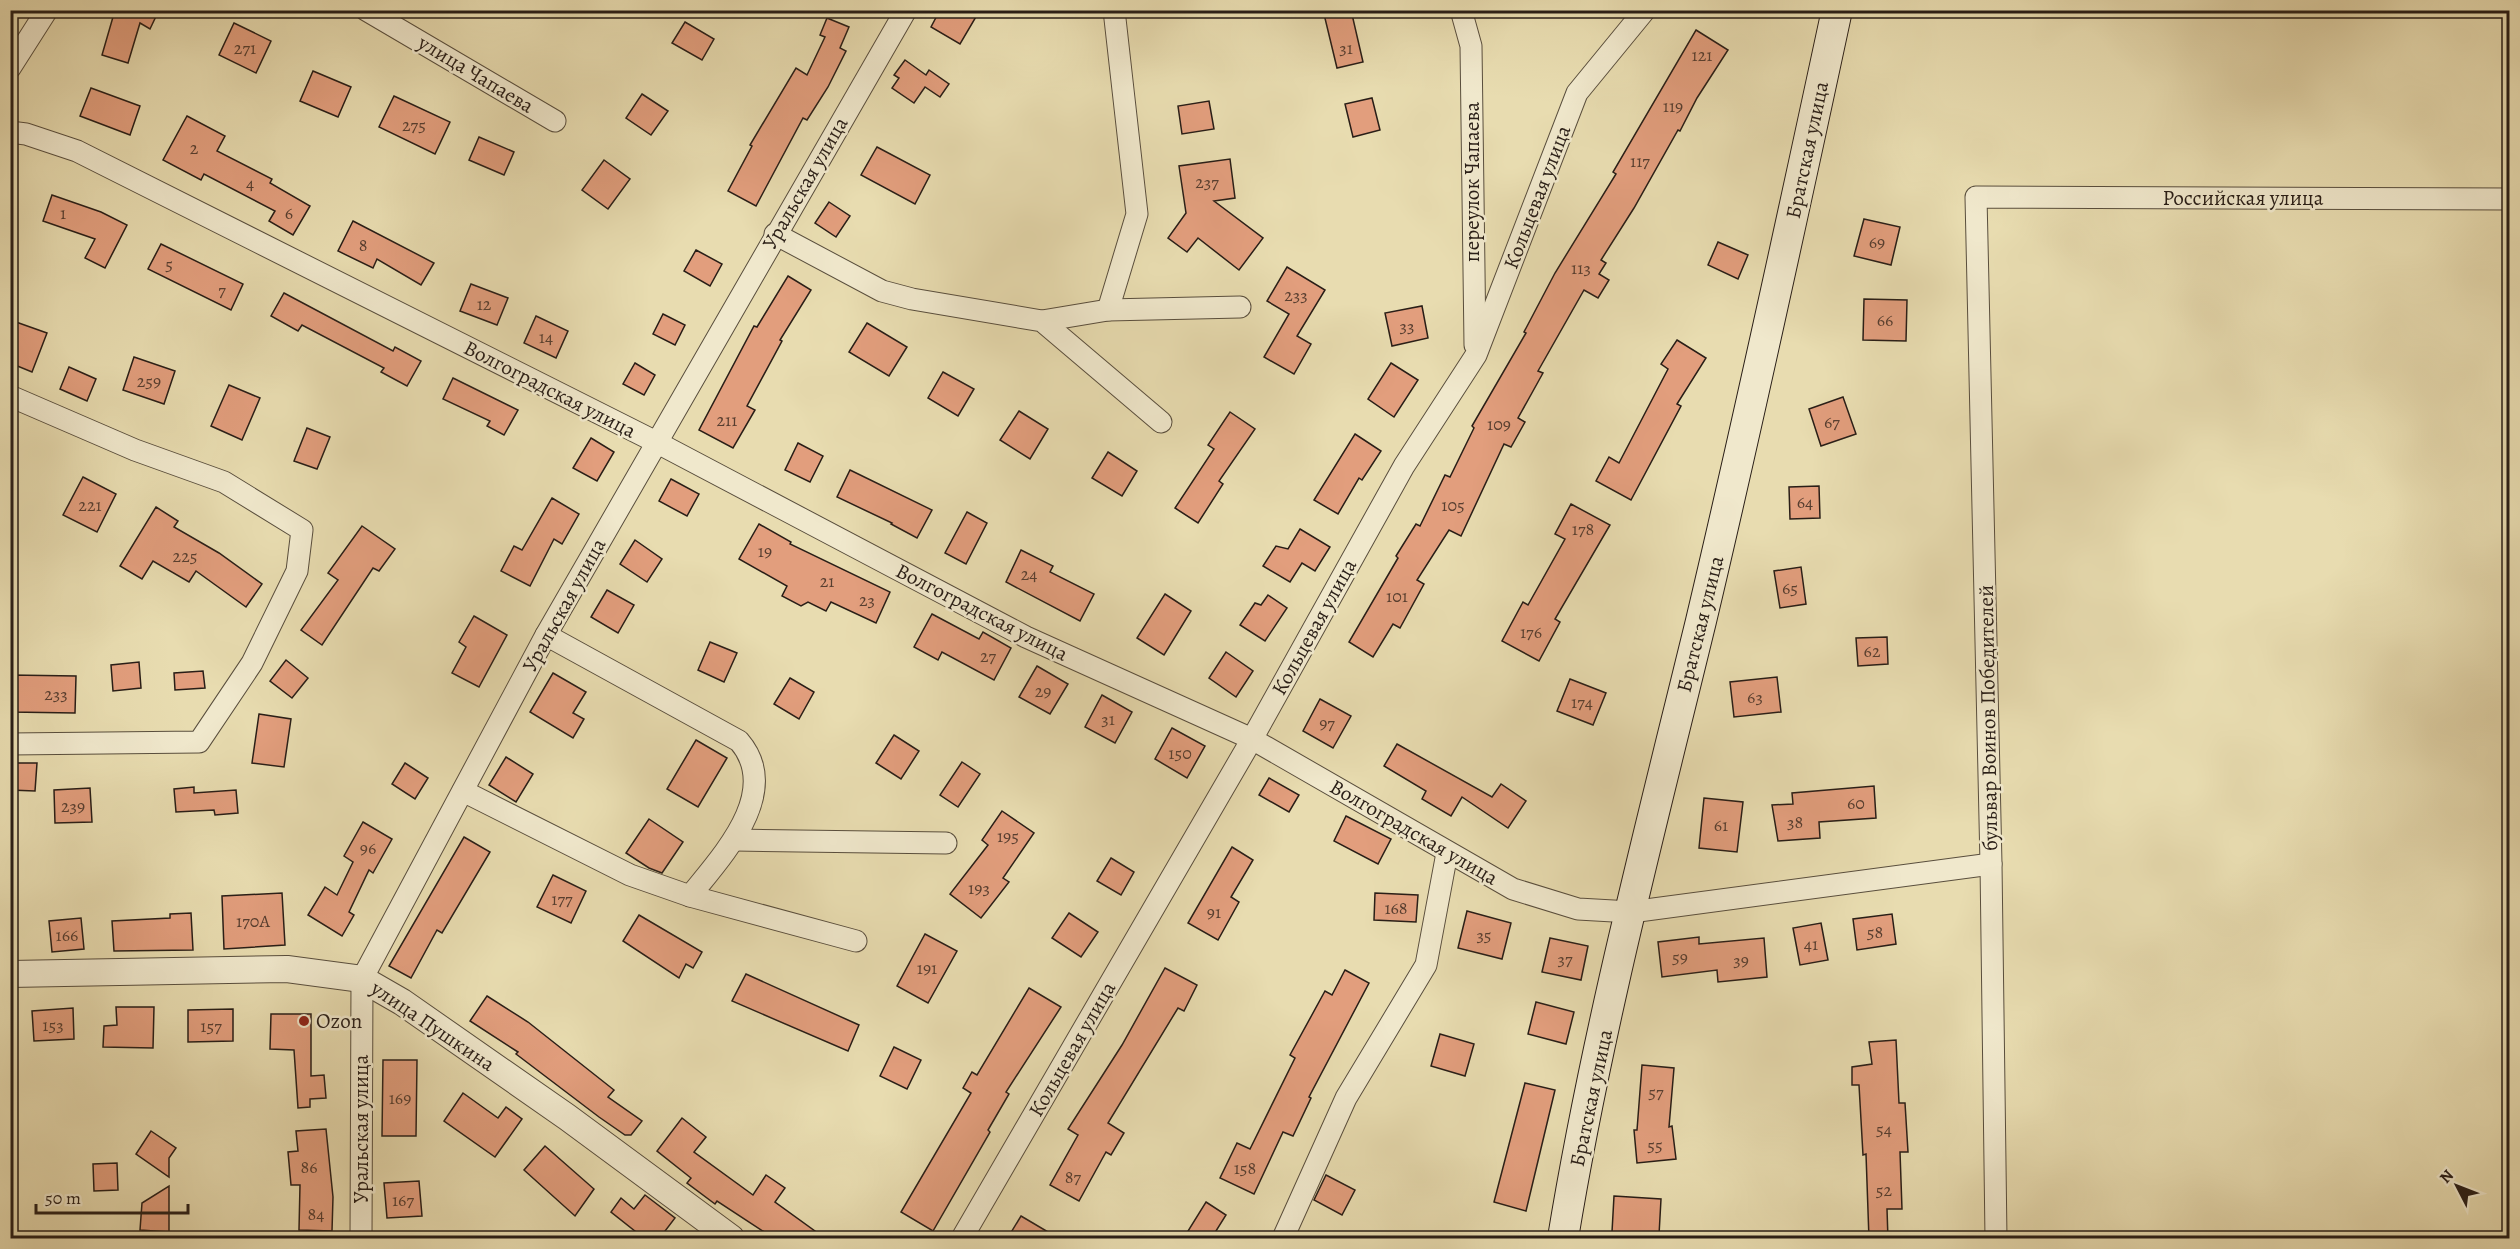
<svg xmlns="http://www.w3.org/2000/svg" width="2520" height="1249" font-family="Alegreya,serif">
<style>
.building{fill:#e29e7d;stroke:#291e17;stroke-width:1.5}
.lines{fill:none;stroke-linecap:round;stroke-linejoin:round}
.minor-casing{stroke:#594e3d;stroke-width:23}
.tertiary-casing{stroke:#594e3d;stroke-width:28}
.secondary-casing{stroke:#291e17;stroke-width:32}
.minor{stroke:#f0e8cc;stroke-width:21}
.tertiary{stroke:#f0e8cc;stroke-width:26}
.secondary{stroke:#f0e8cc;stroke-width:30}
.poi-dot{fill:#8f2418;stroke:#f0e8cc;stroke-width:2}
.labels{text-anchor:middle;stroke-width:5;stroke-linejoin:round;paint-order:stroke}
.number-label{font-size:18px;fill:#573e30}
.street-label{font-size:21px;fill:#291e17;stroke:#f0e8cc}
.poi-label{font-size:21px;fill:#291e17;stroke:#f0e8cc;text-anchor:start}
</style>
<rect width="100%" height="100%" fill="#e8dcb0"/>
<filter id="stains"><feTurbulence type="fractalNoise" baseFrequency=".00333" numOctaves="4"/><feColorMatrix values="0 0 0 0 .2 0 0 0 0 .09 0 0 0 0 .02 0 0 0 .5 -.17"/></filter>
<radialGradient id="worn" r=".72"><stop offset=".6" stop-color="#630" stop-opacity="0"/><stop offset="1" stop-color="#630" stop-opacity=".3"/></radialGradient>
<g class="building">
<polygon points="115,10 159,10 150,29 140,23 128,63 102,55"/>
<polygon points="940,10 980,10 960,44 931,27"/>
<polygon points="1323,10 1351,10 1363,62 1337,68"/>
<polygon points="827,18 849,27 840,48 846,51 828,87 807,120 803,118 756,206 728,191 752,146 750,145 796,68 807,75 825,37 820,35"/>
<polygon points="685,22 714,39 702,60 672,43"/>
<polygon points="234,23 271,41 256,73 219,55"/>
<polygon points="1696,30 1728,50 1697,98 1680,131 1678,130 1634,208 1601,260 1606,263 1599,274 1609,280 1598,298 1584,290 1538,371 1543,373 1518,418 1525,422 1511,447 1504,444 1461,536 1449,530 1417,580 1424,584 1400,628 1393,624 1373,657 1349,642 1398,558 1396,556 1416,524 1420,526 1445,475 1450,477 1474,428 1472,426 1526,333 1524,332 1555,273 1616,174 1613,172"/>
<polygon points="905,60 926,75 929,70 949,84 940,97 925,87 914,103 892,88 899,78 894,75"/>
<polygon points="313,71 351,87 338,117 300,101"/>
<polygon points="91,88 140,106 130,135 80,116"/>
<polygon points="642,94 668,111 651,135 626,118"/>
<polygon points="394,96 450,122 435,154 379,127"/>
<polygon points="1372,98 1380,130 1353,137 1345,104"/>
<polygon points="1209,101 1214,129 1182,134 1178,106"/>
<polygon points="187,116 225,136 217,151 272,179 270,183 310,206 293,235 269,221 275,211 204,174 201,180 163,160"/>
<polygon points="479,137 514,152 504,175 469,160"/>
<polygon points="877,147 930,175 915,204 861,175"/>
<polygon points="1230,159 1235,198 1214,201 1263,238 1239,270 1198,238 1187,252 1168,238 1186,213 1179,166"/>
<polygon points="604,160 630,179 608,209 582,190"/>
<polygon points="52,195 101,212 127,225 105,268 85,258 95,239 43,221"/>
<polygon points="829,202 850,216 836,237 815,223"/>
<polygon points="1864,219 1900,227 1891,265 1854,256"/>
<polygon points="353,221 434,263 421,285 377,259 373,268 338,251"/>
<polygon points="1718,242 1748,255 1738,279 1708,265"/>
<polygon points="161,244 243,284 231,310 148,269"/>
<polygon points="696,250 722,264 710,286 684,271"/>
<polygon points="1287,267 1325,290 1297,336 1311,344 1294,374 1264,357 1289,314 1267,301"/>
<polygon points="788,276 811,290 780,340 782,341 747,406 755,410 733,448 699,430 754,326 757,327"/>
<polygon points="471,284 508,298 497,325 460,311"/>
<polygon points="284,293 393,351 395,347 421,361 407,386 381,372 384,368 302,325 298,331 271,316"/>
<polygon points="1864,299 1907,300 1906,341 1863,340"/>
<polygon points="1422,306 1428,338 1392,346 1385,313"/>
<polygon points="663,314 685,325 675,345 653,334"/>
<polygon points="536,316 568,331 556,358 524,343"/>
<polygon points="16,322 47,333 32,372 10,363 10,337"/>
<polygon points="867,323 907,347 889,376 849,352"/>
<polygon points="1677,340 1706,358 1677,404 1681,406 1631,500 1596,481 1609,457 1619,463 1668,369 1661,364"/>
<polygon points="134,357 175,371 164,404 123,390"/>
<polygon points="635,363 655,375 644,395 623,384"/>
<polygon points="1391,363 1418,380 1394,417 1368,399"/>
<polygon points="69,367 96,379 87,401 60,389"/>
<polygon points="943,372 974,389 958,416 928,398"/>
<polygon points="453,378 518,410 504,435 487,426 490,421 443,399"/>
<polygon points="229,385 260,398 242,440 211,426"/>
<polygon points="1843,397 1856,434 1821,446 1809,409"/>
<polygon points="1019,411 1048,429 1030,459 1000,440"/>
<polygon points="1230,412 1255,429 1219,481 1223,484 1198,523 1175,508 1214,449 1208,445"/>
<polygon points="307,428 330,437 317,469 294,461"/>
<polygon points="1355,434 1381,451 1362,480 1359,478 1338,514 1314,500"/>
<polygon points="591,438 614,452 597,481 573,468"/>
<polygon points="798,443 823,456 810,482 785,470"/>
<polygon points="1108,452 1137,471 1122,496 1092,478"/>
<polygon points="850,470 932,510 917,538 891,524 892,523 837,497"/>
<polygon points="83,477 116,494 97,532 63,515"/>
<polygon points="671,479 699,494 687,516 659,501"/>
<polygon points="1819,486 1820,518 1790,519 1789,487"/>
<polygon points="552,498 579,514 562,544 554,539 530,586 501,571 514,546 522,550"/>
<polygon points="1571,504 1610,525 1555,619 1560,622 1539,661 1502,641 1523,602 1528,605 1565,539 1555,534"/>
<polygon points="156,507 178,521 174,527 219,553 262,584 246,607 196,571 189,582 153,561 142,579 120,566"/>
<polygon points="967,512 987,523 966,564 945,553"/>
<polygon points="759,524 791,542 790,544 890,592 876,623 831,602 826,611 808,602 801,606 782,596 787,586 739,559"/>
<polygon points="362,526 395,549 379,571 373,568 322,645 301,630 338,580 328,573"/>
<polygon points="1300,529 1330,547 1315,571 1302,563 1290,582 1263,566 1276,546 1288,549"/>
<polygon points="635,540 662,559 647,582 620,564"/>
<polygon points="1021,550 1053,566 1050,572 1094,594 1080,621 1006,582"/>
<polygon points="1801,567 1806,604 1780,608 1774,571"/>
<polygon points="607,590 634,605 618,633 591,617"/>
<polygon points="1165,594 1191,611 1164,655 1137,638"/>
<polygon points="1268,595 1287,608 1265,641 1240,625 1255,603 1261,605"/>
<polygon points="932,614 979,639 983,632 1011,648 994,680 942,652 938,660 914,647"/>
<polygon points="474,616 507,635 479,687 452,673 466,647 459,642"/>
<polygon points="1887,637 1888,664 1858,666 1856,638"/>
<polygon points="710,642 737,653 724,682 698,670"/>
<polygon points="1226,652 1253,671 1236,697 1209,678"/>
<polygon points="286,660 308,678 292,698 270,681"/>
<polygon points="139,662 141,688 113,691 111,665"/>
<polygon points="1037,666 1068,684 1050,714 1019,697"/>
<polygon points="203,671 205,688 175,690 174,673"/>
<polygon points="553,673 586,692 573,713 584,719 573,738 530,712"/>
<polygon points="10,675 76,676 75,713 10,712"/>
<polygon points="1777,677 1781,712 1734,717 1730,682"/>
<polygon points="790,678 814,692 799,719 774,704"/>
<polygon points="1570,679 1606,693 1593,725 1557,711"/>
<polygon points="1102,695 1132,712 1115,743 1085,727"/>
<polygon points="1320,699 1351,716 1333,748 1303,731"/>
<polygon points="259,714 291,719 284,767 252,763"/>
<polygon points="1172,728 1205,746 1187,778 1155,759"/>
<polygon points="894,735 919,751 901,779 876,763"/>
<polygon points="696,740 727,758 698,807 667,789"/>
<polygon points="1397,744 1492,797 1501,784 1526,801 1508,828 1462,797 1451,816 1422,799 1426,791 1384,766"/>
<polygon points="506,757 533,774 516,802 489,785"/>
<polygon points="962,762 980,774 958,807 940,795"/>
<polygon points="10,763 37,763 35,791 10,790"/>
<polygon points="405,763 428,778 415,799 392,784"/>
<polygon points="1269,778 1299,795 1289,812 1259,795"/>
<polygon points="1874,786 1876,818 1819,822 1820,838 1778,841 1772,805 1793,804 1792,793"/>
<polygon points="194,787 194,793 236,790 238,813 215,815 214,810 176,812 174,789"/>
<polygon points="90,788 92,822 55,823 54,790"/>
<polygon points="1704,798 1743,802 1737,852 1699,848"/>
<polygon points="1002,811 1034,833 1003,878 1009,882 981,918 950,894 988,845 982,840"/>
<polygon points="1346,816 1391,839 1378,864 1334,841"/>
<polygon points="649,819 683,842 662,873 649,868 626,853"/>
<polygon points="363,822 392,839 373,873 369,870 349,912 354,915 342,936 308,915 325,887 337,895 353,862 344,856"/>
<polygon points="464,837 490,852 442,933 437,930 411,978 389,966"/>
<polygon points="1232,847 1253,860 1231,897 1239,902 1218,940 1188,923"/>
<polygon points="1111,858 1134,872 1121,895 1097,881"/>
<polygon points="553,875 586,891 571,923 537,907"/>
<polygon points="282,893 285,945 224,949 222,896"/>
<polygon points="1375,893 1418,895 1416,922 1374,920"/>
<polygon points="1467,911 1511,923 1502,959 1458,948"/>
<polygon points="191,913 193,950 114,951 112,921 170,918 170,914"/>
<polygon points="1069,913 1098,932 1081,957 1052,938"/>
<polygon points="1892,914 1896,944 1857,950 1853,919"/>
<polygon points="639,915 702,952 693,968 686,964 679,978 623,941"/>
<polygon points="81,918 84,949 52,952 49,921"/>
<polygon points="1821,923 1828,960 1800,965 1793,928"/>
<polygon points="925,934 957,951 928,1003 897,986"/>
<polygon points="1699,937 1699,944 1764,938 1767,977 1718,982 1717,970 1662,977 1658,942"/>
<polygon points="1550,938 1588,946 1581,980 1542,972"/>
<polygon points="1165,968 1197,985 1184,1011 1178,1008 1108,1123 1124,1133 1111,1155 1106,1152 1079,1201 1050,1185 1078,1135 1068,1129 1122,1045"/>
<polygon points="1345,970 1369,983 1309,1097 1311,1098 1293,1136 1283,1132 1254,1194 1220,1178 1237,1143 1250,1149 1295,1058 1290,1055 1325,991 1332,995"/>
<polygon points="746,974 859,1025 848,1051 732,1001"/>
<polygon points="1029,988 1061,1007 1006,1092 1009,1094 988,1130 990,1132 933,1231 901,1212 971,1093 963,1088 972,1072 977,1075"/>
<polygon points="487,996 528,1022 614,1090 608,1097 642,1121 631,1135 625,1135 599,1117 516,1054 518,1052 470,1021"/>
<polygon points="1536,1002 1574,1012 1566,1044 1528,1034"/>
<polygon points="116,1007 154,1007 153,1048 103,1047 104,1026 117,1025"/>
<polygon points="73,1008 74,1039 34,1041 32,1011"/>
<polygon points="233,1009 233,1041 188,1042 188,1010"/>
<polygon points="271,1014 311,1014 311,1076 324,1075 326,1098 310,1099 310,1107 298,1108 294,1050 270,1049"/>
<polygon points="1440,1034 1474,1044 1465,1076 1431,1066"/>
<polygon points="1896,1040 1899,1103 1905,1103 1908,1152 1900,1152 1902,1209 1887,1209 1888,1239 1869,1239 1866,1154 1863,1155 1859,1085 1852,1085 1852,1067 1872,1064 1869,1042"/>
<polygon points="894,1047 921,1060 907,1089 880,1076"/>
<polygon points="383,1060 417,1060 416,1136 382,1136"/>
<polygon points="1642,1065 1674,1068 1669,1127 1672,1126 1676,1159 1637,1163 1634,1130 1637,1130"/>
<polygon points="1525,1083 1555,1090 1526,1211 1494,1202"/>
<polygon points="463,1093 498,1118 506,1107 522,1119 495,1157 444,1121"/>
<polygon points="682,1118 706,1137 694,1152 753,1195 766,1175 785,1188 775,1202 826,1239 775,1239 717,1201 715,1204 687,1183 691,1178 657,1151"/>
<polygon points="326,1129 333,1197 332,1231 299,1230 300,1185 291,1185 288,1152 298,1151 296,1131"/>
<polygon points="151,1131 176,1148 169,1158 169,1177 136,1154"/>
<polygon points="545,1146 594,1189 575,1216 524,1170"/>
<polygon points="117,1163 118,1190 94,1191 93,1164"/>
<polygon points="1326,1175 1355,1190 1342,1215 1314,1200"/>
<polygon points="419,1181 422,1216 387,1218 384,1183"/>
<polygon points="169,1186 169,1232 140,1230 142,1203"/>
<polygon points="645,1195 675,1218 659,1239 645,1239 611,1212 621,1198 634,1209"/>
<polygon points="1614,1196 1661,1199 1659,1235 1612,1232"/>
<polygon points="1206,1202 1226,1215 1211,1239 1199,1239 1188,1231"/>
<polygon points="1021,1216 1060,1239 1007,1239"/>
</g>
<g class="lines">
<defs>
<g id="minor">
<polyline points="366,10 555,121"/>
<polyline points="1461,10 1471,46 1475,345"/>
<polyline points="10,68 47,10"/>
<polyline points="10,132 26,134 77,151 656,442 1026,637 1252,739 1513,889 1578,909 1631,912 1991,864"/>
<polyline points="775,234 882,291 912,299 1042,321 1161,422"/>
<polyline points="1108,310 1137,214 1114,10"/>
<polyline points="1042,321 1108,310 1240,307"/>
<polyline points="10,396 135,450 224,482 302,530 297,571 252,663 199,742 10,744"/>
<path d="M 546,635 L 739,741 C 783,792 722,856 690,896"/>
<polyline points="463,791 630,875 690,896 856,941"/>
<polyline points="735,840 946,843"/>
<polyline points="361,1238 362,979 546,635 906,10"/>
<polyline points="962,1238 1252,739 1404,466 1476,355 1577,93 1645,10"/>
<polyline points="1283,1238 1346,1098 1426,965 1447,853"/>
<polyline points="1996,1238 1991,864 1976,197 2510,199"/>
</g>
<polyline id="tertiary" points="10,974 287,969 362,979 402,1002 567,1117 731,1238"/>
<path id="secondary" d="M 1563,1238 C 1597,1031 1651,826 1701,621 C 1749,419 1793,215 1837,10"/>
</defs>
<use href="#minor" class="minor-casing"/>
<use href="#tertiary" class="tertiary-casing"/>
<use href="#secondary" class="secondary-casing"/>
<use href="#minor" class="minor"/>
<use href="#tertiary" class="tertiary"/>
<use href="#secondary" class="secondary"/>
</g>
<circle class="poi-dot" cx="304" cy="1021" r="6"/>
<g class="labels">
<g class="number-label">
<text x="245" y="54">271</text>
<text x="1346" y="54">31</text>
<text x="1702" y="61">121</text>
<text x="1673" y="112">119</text>
<text x="414" y="131">275</text>
<text x="194" y="154">2</text>
<text x="1640" y="167">117</text>
<text x="1207" y="188">237</text>
<text x="250" y="189">4</text>
<text x="63" y="219">1</text>
<text x="289" y="219">6</text>
<text x="1877" y="248">69</text>
<text x="363" y="251">8</text>
<text x="169" y="270">5</text>
<text x="1581" y="274">113</text>
<text x="222" y="296">7</text>
<text x="1296" y="301">233</text>
<text x="484" y="310">12</text>
<text x="1885" y="326">66</text>
<text x="1407" y="332">33</text>
<text x="546" y="343">14</text>
<text x="149" y="387">259</text>
<text x="727" y="426">211</text>
<text x="1832" y="428">67</text>
<text x="1499" y="430">109</text>
<text x="1805" y="508">64</text>
<text x="90" y="511">221</text>
<text x="1453" y="511">105</text>
<text x="1583" y="535">178</text>
<text x="765" y="557">19</text>
<text x="185" y="562">225</text>
<text x="1029" y="580">24</text>
<text x="827" y="587">21</text>
<text x="1790" y="594">65</text>
<text x="1397" y="602">101</text>
<text x="867" y="606">23</text>
<text x="1531" y="638">176</text>
<text x="1872" y="657">62</text>
<text x="988" y="662">27</text>
<text x="1043" y="697">29</text>
<text x="56" y="700">233</text>
<text x="1755" y="703">63</text>
<text x="1582" y="708">174</text>
<text x="1108" y="725">31</text>
<text x="1327" y="729">97</text>
<text x="1180" y="759">150</text>
<text x="1856" y="809">60</text>
<text x="73" y="812">239</text>
<text x="1795" y="828">38</text>
<text x="1721" y="831">61</text>
<text x="1008" y="842">195</text>
<text x="368" y="854">96</text>
<text x="979" y="894">193</text>
<text x="562" y="905">177</text>
<text x="1396" y="914">168</text>
<text x="1214" y="918">91</text>
<text x="253" y="927">170А</text>
<text x="1875" y="938">58</text>
<text x="67" y="941">166</text>
<text x="1484" y="941">35</text>
<text x="1811" y="950">41</text>
<text x="1680" y="963">59</text>
<text x="1565" y="965">37</text>
<text x="1741" y="966">39</text>
<text x="927" y="974">191</text>
<text x="53" y="1031">153</text>
<text x="211" y="1032">157</text>
<text x="1656" y="1098">57</text>
<text x="400" y="1104">169</text>
<text x="1884" y="1135">54</text>
<text x="1655" y="1151">55</text>
<text x="309" y="1173">86</text>
<text x="1245" y="1174">158</text>
<text x="1073" y="1183">87</text>
<text x="1884" y="1196">52</text>
<text x="403" y="1206">167</text>
<text x="316" y="1220">84</text>
</g>
<g class="street-label">
<text transform="translate(476 74) rotate(31)" y="7">улица Чапаева</text>
<text transform="translate(1807 150) rotate(-78)" y="7">Братская улица</text>
<text transform="translate(1472 182) rotate(-90)" y="7">переулок Чапаева</text>
<text transform="translate(805 183) rotate(-60)" y="7">Уральская улица</text>
<text transform="translate(1537 197) rotate(-69)" y="7">Кольцевая улица</text>
<text x="2243" y="205">Российская улица</text>
<text transform="translate(550 389) rotate(27)" y="7">Волгоградская улица</text>
<text transform="translate(564 605) rotate(-61)" y="7">Уральская улица</text>
<text transform="translate(982 612) rotate(27)" y="7">Волгоградская улица</text>
<text transform="translate(1700 624) rotate(-76)" y="7">Братская улица</text>
<text transform="translate(1314 627) rotate(-61)" y="7">Кольцевая улица</text>
<text transform="translate(1988 718) rotate(-91)" y="7">бульвар Воинов Победителей</text>
<text transform="translate(1414 832) rotate(30)" y="7">Волгоградская улица</text>
<text transform="translate(433 1026) rotate(34)" y="7">улица Пушкина</text>
<text transform="translate(1072 1049) rotate(-60)" y="7">Кольцевая улица</text>
<text transform="translate(1591 1098) rotate(-78)" y="7">Братская улица</text>
<text transform="translate(361 1129) rotate(-90)" y="7">Уральская улица</text>
</g>
<g class="poi-label">
<text x="316" y="1028">Ozon</text>
</g>
</g>
<rect width="2520" height="1249" fill="none" stroke="#e8dcb0" stroke-width="36"/>
<rect x="12" y="12" width="2496" height="1225" fill="none" stroke="#291e17" stroke-width="3"/>
<rect x="18" y="18" width="2484" height="1213" fill="none" stroke="#291e17" stroke-width="1.5"/>
<g transform="translate(2457 1186) rotate(312)" stroke="#f0e8cc" stroke-width="4.5" paint-order="stroke">
<path d="M0-4.5L10 22L0 15L-10 22Z" fill="#291e17"/>
<text y="-9" font-size="16" font-weight="bold" text-anchor="middle" fill="#291e17">N</text>
</g>
<path d="M36 1204v9h152v-9" fill="none" stroke="#291e17" stroke-width="3"/>
<text x="45" y="1204" font-size="18" fill="#291e17" stroke="#f0e8cc" stroke-width="4.5" paint-order="stroke">50 m</text>
<rect width="100%" height="100%" filter="url(#stains)"/>
<rect width="100%" height="100%" fill="url(#worn)"/>
</svg>
